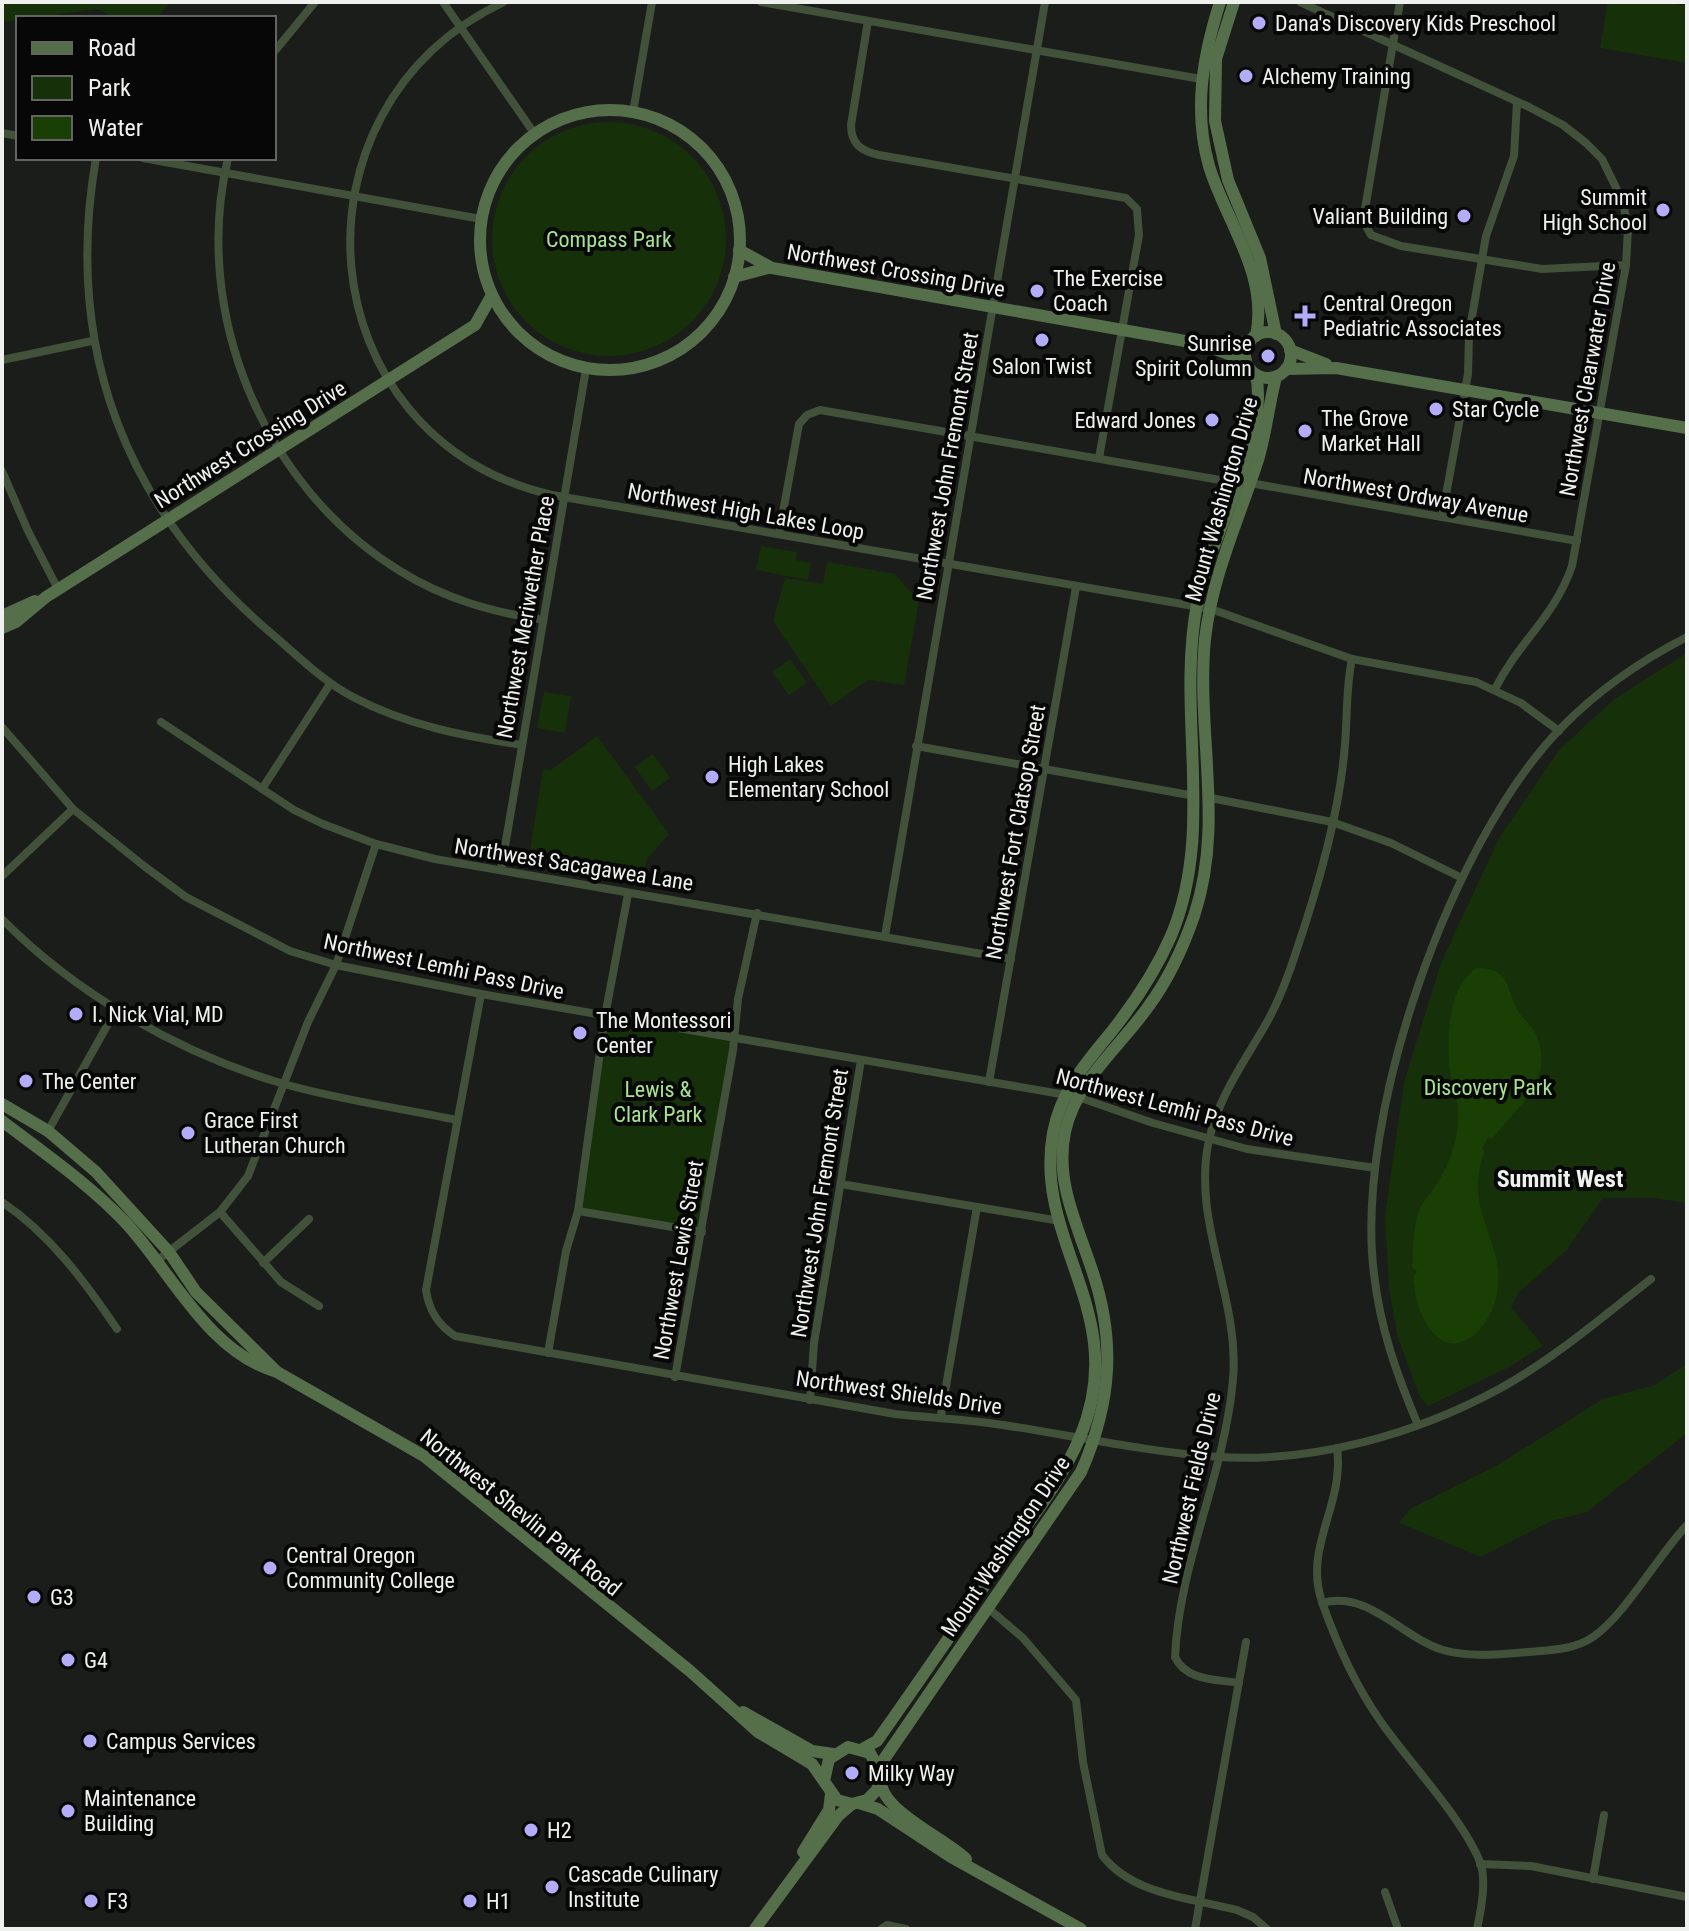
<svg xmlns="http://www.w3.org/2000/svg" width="1689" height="1931" font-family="'Roboto Condensed',sans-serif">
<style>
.green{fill:#163109}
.water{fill:#193f04}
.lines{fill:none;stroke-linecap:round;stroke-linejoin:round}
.street{stroke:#41513a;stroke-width:8}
.secondary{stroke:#546f4a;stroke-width:12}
.poi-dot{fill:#b3adf9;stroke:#060706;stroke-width:3}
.labels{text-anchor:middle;stroke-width:8;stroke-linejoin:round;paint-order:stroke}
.poi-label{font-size:22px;fill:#eff1ee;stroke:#060706;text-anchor:start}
.park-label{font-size:22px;fill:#a7e291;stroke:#060706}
.street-label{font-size:22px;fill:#eff1ee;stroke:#060706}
.neighbourhood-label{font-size:24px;font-weight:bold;fill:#eff1ee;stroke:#060706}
</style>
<rect width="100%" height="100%" fill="#1b1d1a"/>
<g class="green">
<polygon points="2,2 171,2 156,18 114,18 98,9 2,22"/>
<polygon points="1608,2 1665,2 1687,6 1687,63 1600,48"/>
<circle cx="609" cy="239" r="117"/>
<polygon points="761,546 797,552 796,560 811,563 808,580 756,570"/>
<polygon points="827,562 895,574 919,601 904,685 868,680 831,706 773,621 785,578 823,584"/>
<polygon points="1687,653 1687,1203 1654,1198 1603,1198 1566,1251 1519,1292 1511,1307 1543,1346 1509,1367 1428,1406 1420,1397 1398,1338 1389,1289 1385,1216 1404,1082 1441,963 1499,838 1560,749 1613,700"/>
<polygon points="790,659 807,683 789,695 772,672"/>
<polygon points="544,692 571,696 565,733 537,728"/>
<polygon points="597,736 669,834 647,859 643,877 529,857 543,769 551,770"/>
<polygon points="653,754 670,778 652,791 635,767"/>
<polygon points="605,1016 734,1039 702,1232 578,1211"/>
<polygon points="1687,1364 1687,1433 1587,1512 1551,1521 1481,1557 1399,1523 1410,1509 1501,1463 1603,1399 1655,1385"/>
</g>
<path class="water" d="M 1477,968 C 1507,968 1506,984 1516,1007 C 1521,1019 1532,1024 1537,1037 C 1555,1083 1516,1107 1492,1139 L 1488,1137 L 1482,1149 L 1485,1151 C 1461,1212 1507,1240 1497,1294 C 1491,1326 1457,1365 1430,1329 C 1418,1313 1415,1296 1413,1277 L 1417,1271 L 1412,1267 C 1414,1245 1412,1228 1420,1208 C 1423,1201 1430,1195 1434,1188 C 1449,1166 1459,1140 1458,1113 C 1458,1098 1452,1085 1450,1071 C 1446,1041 1448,985 1477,968 Z"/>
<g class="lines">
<g class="street">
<polyline points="443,2 534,133"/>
<path d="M 504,2 C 279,108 306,438 552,495 L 1211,609 L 1352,659 L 1476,682 L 1521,703 L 1559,731"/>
<polyline points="761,2 1201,79"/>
<path d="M 1300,2 L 1529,107 L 1563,125 L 1586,143 L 1602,159 L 1623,202 L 1628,228 L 1626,265 L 1572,566 C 1554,618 1519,641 1495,689"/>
<polyline points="1400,2 1365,209 1366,226 1371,235 1401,246 1542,269 1626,265"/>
<path d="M 868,21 L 851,125 C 851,144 861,151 879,155 L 1126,198 L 1137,209 L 1139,235 L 1099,458"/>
<polyline points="274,52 315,2"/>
<polyline points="633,112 652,2"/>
<polyline points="2,133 18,136"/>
<path d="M 96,158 C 63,348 125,509 272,634 C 298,656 323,681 353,697 C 406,725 463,736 522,745"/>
<polyline points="143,158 481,219"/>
<path d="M 228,158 C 191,313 264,488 400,571 C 445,599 492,612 543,620"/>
<polyline points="2,360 92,341"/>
<polyline points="2,471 28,531 58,589"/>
<polyline points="1250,483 1577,541"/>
<polyline points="1442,517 1468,374 1469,334 1486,236 1514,156 1517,102"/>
<polyline points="779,534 799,424 807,415 820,410 1237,483"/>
<polyline points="161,722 294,810 323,824 376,844 435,859 1011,959"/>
<polyline points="2,727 73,809 144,866 186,897 290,951 336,965 481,994 1078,1097 1153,1123 1247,1149 1375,1168"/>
<polyline points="916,746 1195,796"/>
<polyline points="262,789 330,684"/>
<polyline points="1211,798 1332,822 1391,843 1462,878"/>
<polyline points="501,870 586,369"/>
<polyline points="2,876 73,809"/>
<path d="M 2,919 C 77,995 181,1054 284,1084 C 340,1100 400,1108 457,1120"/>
<polyline points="885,936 1045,2"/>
<path d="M 481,994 L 426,1290 C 429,1311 438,1325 455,1336 L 895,1414 C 931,1418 967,1419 1003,1425 C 1075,1436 1147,1452 1219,1457 C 1314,1463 1416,1434 1499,1389 C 1554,1359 1602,1317 1651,1279"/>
<polyline points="989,1082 1076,587"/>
<polyline points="48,1131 117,1008"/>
<polyline points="841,1184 1060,1221"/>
<path d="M 2,1202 C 50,1234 85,1282 117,1329"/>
<polyline points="578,1211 702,1232"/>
<polyline points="220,1212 281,1282 319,1306"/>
<polyline points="158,1260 220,1212 248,1176 308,1022 336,965 376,844"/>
<polyline points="263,1263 309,1219"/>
<polyline points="548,1353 566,1251 578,1211 605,1016 628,894"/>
<polyline points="675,1377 733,1050 738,999 757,913"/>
<polyline points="810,1400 814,1343 861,1060"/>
<polyline points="941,1415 977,1207"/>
<path d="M 1418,1425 C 1397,1375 1380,1328 1374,1274 C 1354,1117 1450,843 1560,729 C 1597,691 1640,661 1687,637"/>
<path d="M 1337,1448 C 1345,1505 1303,1546 1322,1602 C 1337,1645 1355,1685 1381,1722 C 1409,1762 1463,1819 1480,1862 C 1487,1880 1481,1910 1477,1929"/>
<path d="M 1322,1603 C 1369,1590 1401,1637 1443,1650 C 1471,1658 1500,1654 1528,1652 C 1550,1650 1574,1650 1593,1637 C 1625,1615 1657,1557 1687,1525"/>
<path d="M 988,1608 L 1023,1638 L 1076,1700 L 1083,1762 L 1102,1855 C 1132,1895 1191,1898 1237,1910 L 1253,1917 L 1267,1929"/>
<path d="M 1239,1683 C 1216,1679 1186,1681 1175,1657 C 1179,1562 1225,1474 1233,1379 C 1240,1298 1191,1221 1209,1140 C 1219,1095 1245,1061 1267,1022 C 1280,999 1289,974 1297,949 C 1317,890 1338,817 1344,755 C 1348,722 1345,692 1352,659"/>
<polyline points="1480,1864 1531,1866 1687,1897"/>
<polyline points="1593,1879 1604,1815"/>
<polyline points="1385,1892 1398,1929"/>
<polyline points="881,1929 887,1925 906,1929"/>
<polyline points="1195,1929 1246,1642"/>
</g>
<g class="secondary">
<path d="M 1220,2 C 1203,56 1193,110 1209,166 C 1226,222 1269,274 1256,336"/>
<polyline points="1234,2 1216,59 1215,121 1228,180 1260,258 1276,334"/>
<circle cx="610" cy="240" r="130"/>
<polyline points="739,250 772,268 1202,344 1246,361"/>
<polyline points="734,277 768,268"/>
<circle cx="1268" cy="355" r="23"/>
<polyline points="1209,343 1250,342"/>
<polyline points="1290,350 1326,364"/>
<polyline points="1286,369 1336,368 1687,428"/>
<polyline points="2,616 35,601"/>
<polyline points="2,628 16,622 46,597 475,325 492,295"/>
<polyline points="2,1104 48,1131 96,1172 169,1252 196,1292 277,1372"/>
<path d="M 2,1121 C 44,1153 89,1184 126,1223 C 172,1273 208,1352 277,1372 L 424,1456 L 690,1671 L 758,1732 L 812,1764 L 837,1800 L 852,1804 L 867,1800 L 877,1790 L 881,1774 L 870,1753 L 848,1747 L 829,1759 L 824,1781"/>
<polyline points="743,1712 812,1751 833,1754"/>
<path d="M 864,1748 L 877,1741 C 920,1680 962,1619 1004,1557 C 1031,1519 1062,1480 1080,1437 C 1132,1314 1033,1243 1053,1133 C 1061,1090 1086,1063 1112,1031 C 1135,1002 1156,970 1171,936 C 1216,829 1176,715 1197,604 C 1209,536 1270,439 1256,375"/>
<path d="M 880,1765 L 1081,1472 C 1112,1402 1116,1339 1091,1267 C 1076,1222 1055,1180 1065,1132 C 1076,1081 1119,1048 1148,1007 C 1168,980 1183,948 1194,916 C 1225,824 1196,733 1205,639 C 1212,576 1239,519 1258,460 C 1266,433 1269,404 1276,377"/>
<path d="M 881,1783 C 884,1812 944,1838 966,1859"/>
<polyline points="859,1803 878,1809 951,1857 1081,1929"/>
<polyline points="803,1852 829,1810 831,1794"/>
<polyline points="755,1929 838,1816 852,1804"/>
</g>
</g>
<g class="poi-dot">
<circle cx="1259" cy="23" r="8"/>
<circle cx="1246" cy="76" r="8"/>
<circle cx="1663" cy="210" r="8"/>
<circle cx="1464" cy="216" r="8"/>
<circle cx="1037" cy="291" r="8"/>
<path d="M1301 304h8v8h8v8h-8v8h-8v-8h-8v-8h8z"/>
<circle cx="1042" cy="340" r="8"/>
<circle cx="1268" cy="356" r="8"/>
<circle cx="1436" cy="409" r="8"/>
<circle cx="1212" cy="420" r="8"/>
<circle cx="1305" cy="431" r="8"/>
<circle cx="712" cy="777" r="8"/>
<circle cx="76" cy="1014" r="8"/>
<circle cx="580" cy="1033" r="8"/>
<circle cx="26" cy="1081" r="8"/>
<circle cx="188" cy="1133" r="8"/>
<circle cx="270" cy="1568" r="8"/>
<circle cx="34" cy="1597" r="8"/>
<circle cx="68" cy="1660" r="8"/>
<circle cx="90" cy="1741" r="8"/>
<circle cx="852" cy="1773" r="8"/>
<circle cx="68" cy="1811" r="8"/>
<circle cx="531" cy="1830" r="8"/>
<circle cx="552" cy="1887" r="8"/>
<circle cx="91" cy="1901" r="8"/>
<circle cx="470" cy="1901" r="8"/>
</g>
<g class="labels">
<g class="poi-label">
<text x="1275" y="31">Dana's Discovery Kids Preschool</text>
<text x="1262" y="84">Alchemy Training</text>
<text x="1647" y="205" text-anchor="end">Summit<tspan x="1647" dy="25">High School</tspan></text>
<text x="1448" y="224" text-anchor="end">Valiant Building</text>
<text x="1053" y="286">The Exercise<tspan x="1053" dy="25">Coach</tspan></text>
<text x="1323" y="311">Central Oregon<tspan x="1323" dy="25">Pediatric Associates</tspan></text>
<text x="1252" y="351" text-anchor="end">Sunrise<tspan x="1252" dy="25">Spirit Column</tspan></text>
<text x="1042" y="374" text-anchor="middle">Salon Twist</text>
<text x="1452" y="417">Star Cycle</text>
<text x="1321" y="426">The Grove<tspan x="1321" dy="25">Market Hall</tspan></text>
<text x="1196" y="428" text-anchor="end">Edward Jones</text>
<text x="728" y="772">High Lakes<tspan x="728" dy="25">Elementary School</tspan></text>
<text x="92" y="1022">I. Nick Vial, MD</text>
<text x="596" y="1028">The Montessori<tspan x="596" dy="25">Center</tspan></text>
<text x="42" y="1089">The Center</text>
<text x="204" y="1128">Grace First<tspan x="204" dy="25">Lutheran Church</tspan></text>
<text x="286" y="1563">Central Oregon<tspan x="286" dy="25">Community College</tspan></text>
<text x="50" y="1605">G3</text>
<text x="84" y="1668">G4</text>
<text x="106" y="1749">Campus Services</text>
<text x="868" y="1781">Milky Way</text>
<text x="84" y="1806">Maintenance<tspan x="84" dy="25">Building</tspan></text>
<text x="547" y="1838">H2</text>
<text x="568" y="1882">Cascade Culinary<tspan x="568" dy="25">Institute</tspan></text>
<text x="107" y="1909">F3</text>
<text x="486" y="1909">H1</text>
</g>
<g class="park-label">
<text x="609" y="247">Compass Park</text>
<text x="1488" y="1095">Discovery Park</text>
<text x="658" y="1097">Lewis &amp;<tspan x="658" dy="25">Clark Park</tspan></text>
</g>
<g class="street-label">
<text transform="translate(896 270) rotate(10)" y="8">Northwest Crossing Drive</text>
<text transform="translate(1587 379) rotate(-80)" y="8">Northwest Clearwater Drive</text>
<text transform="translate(250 444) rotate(-32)" y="8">Northwest Crossing Drive</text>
<text transform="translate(947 466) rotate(-80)" y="8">Northwest John Fremont Street</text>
<text transform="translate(1416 495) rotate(10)" y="8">Northwest Ordway Avenue</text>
<text transform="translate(1221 499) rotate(-74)" y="8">Mount Washington Drive</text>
<text transform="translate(746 511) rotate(10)" y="8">Northwest High Lakes Loop</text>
<text transform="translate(525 617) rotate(-80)" y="8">Northwest Meriwether Place</text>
<text transform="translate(1015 832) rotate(-80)" y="8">Northwest Fort Clatsop Street</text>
<text transform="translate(574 864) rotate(9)" y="8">Northwest Sacagawea Lane</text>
<text transform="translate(444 966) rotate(12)" y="8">Northwest Lemhi Pass Drive</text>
<text transform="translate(1175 1107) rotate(15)" y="8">Northwest Lemhi Pass Drive</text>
<text transform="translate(819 1203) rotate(-81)" y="8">Northwest John Fremont Street</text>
<text transform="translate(678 1260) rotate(-80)" y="8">Northwest Lewis Street</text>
<text transform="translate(899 1392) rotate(8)" y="8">Northwest Shields Drive</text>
<text transform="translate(1191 1488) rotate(-77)" y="8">Northwest Fields Drive</text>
<text transform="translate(521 1512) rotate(39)" y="8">Northwest Shevlin Park Road</text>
<text transform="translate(1005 1546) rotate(-56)" y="8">Mount Washington Drive</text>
</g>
<g class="neighbourhood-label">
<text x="1560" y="1187">Summit West</text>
</g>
</g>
<rect width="1689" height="1931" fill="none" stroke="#eff1ee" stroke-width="8"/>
<rect x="16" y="16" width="260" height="144" fill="#060706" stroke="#636563" stroke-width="2"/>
<rect x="32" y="42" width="40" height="12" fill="#546f4a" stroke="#636563" stroke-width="2"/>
<text x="88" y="56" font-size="24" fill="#eff1ee">Road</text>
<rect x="32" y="76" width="40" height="24" fill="#163109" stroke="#636563" stroke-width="2"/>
<text x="88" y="96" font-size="24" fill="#eff1ee">Park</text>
<rect x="32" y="116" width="40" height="24" fill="#193f04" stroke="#636563" stroke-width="2"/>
<text x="88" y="136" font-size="24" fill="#eff1ee">Water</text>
</svg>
